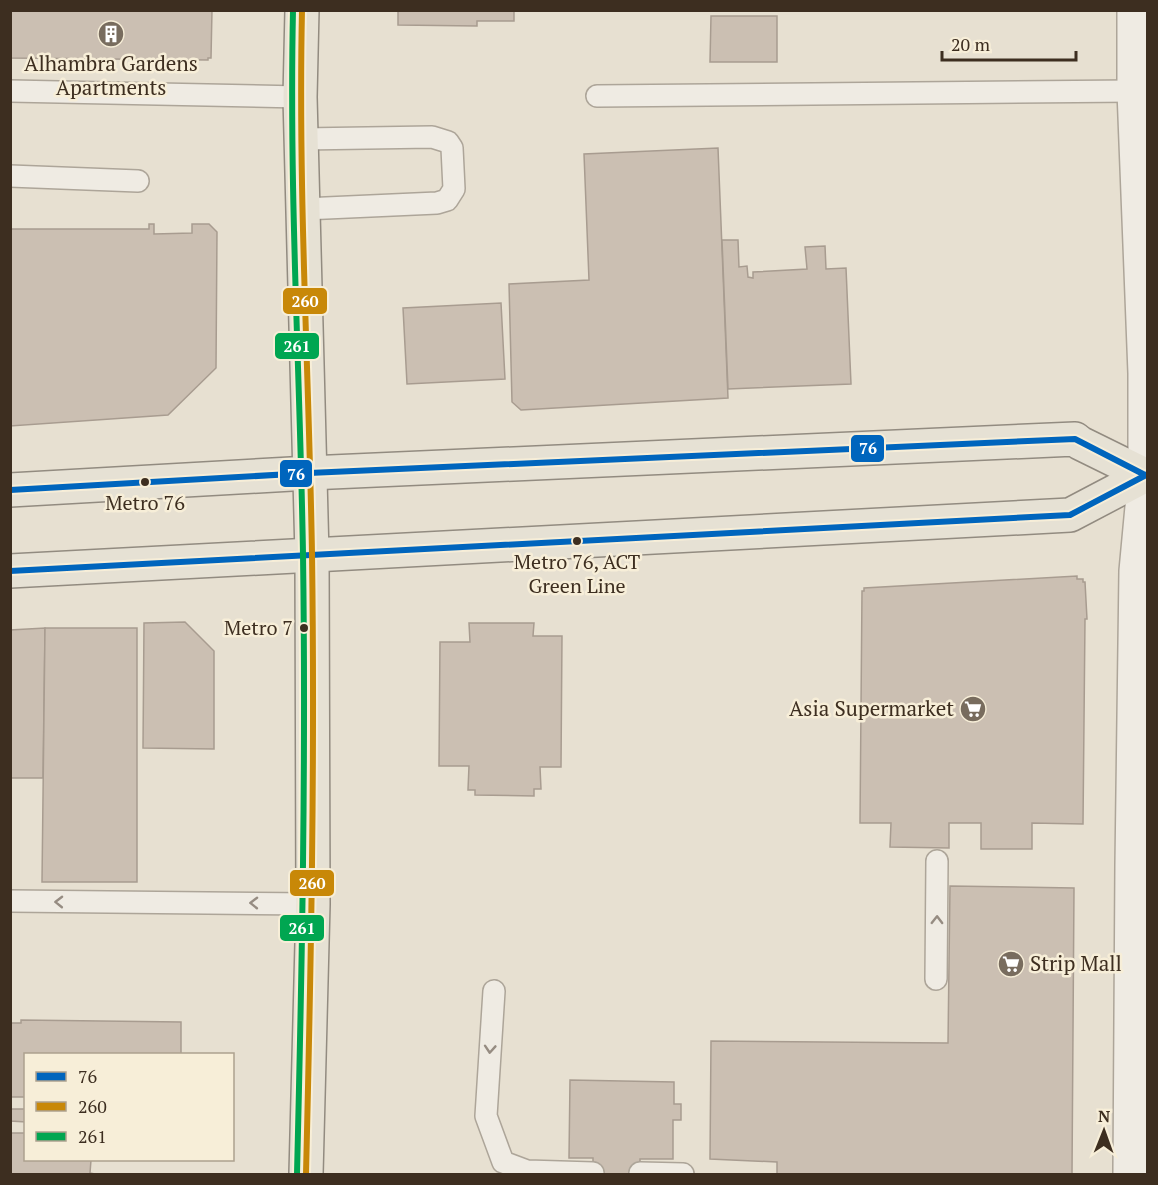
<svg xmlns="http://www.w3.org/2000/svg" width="1158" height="1185" font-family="'PT Serif',serif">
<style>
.building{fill:#cbbfb2;stroke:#a89c90;stroke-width:1.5}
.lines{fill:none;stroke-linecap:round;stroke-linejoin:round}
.lane-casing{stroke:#ada599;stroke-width:24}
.street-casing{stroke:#ada599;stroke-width:36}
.primary-casing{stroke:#928b80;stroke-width:36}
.lane{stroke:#efebe3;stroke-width:21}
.street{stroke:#efebe3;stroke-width:33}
.primary{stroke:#e6e1d4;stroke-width:33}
.bus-1-casing{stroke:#f7eed8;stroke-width:10}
.bus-2-casing{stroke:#f7eed8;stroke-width:10}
.bus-3-casing{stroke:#f7eed8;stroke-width:10}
.bus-1{stroke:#0065bd;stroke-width:6}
.bus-2{stroke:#c88808;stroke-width:6}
.bus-3{stroke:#00a651;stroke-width:6}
.oneway{stroke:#968c82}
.bus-dot{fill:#3d2e20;stroke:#f7eed8;stroke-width:2}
.labels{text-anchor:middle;stroke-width:5;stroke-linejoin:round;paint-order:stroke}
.bus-label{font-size:20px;fill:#3d2e20;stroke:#f7eed8}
.poi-label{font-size:21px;fill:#3d2e20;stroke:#f7eed8}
.line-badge{stroke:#f7eed8;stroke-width:2}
.badge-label{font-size:16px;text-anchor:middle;font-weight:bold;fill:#fff}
</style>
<rect width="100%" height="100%" fill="#e7e0d1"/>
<g class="building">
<polygon points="10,10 212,10 211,58 208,58 208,60 10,58"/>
<polygon points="398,10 514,10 514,21 477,21 477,26 398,25"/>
<polygon points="711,16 777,16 777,62 710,62"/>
<polygon points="718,148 728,398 521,410 512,402 509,284 589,280 584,154"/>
<polygon points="149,224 154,224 154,234 192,233 192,224 209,224 217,232 216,368 168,415 10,426 10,229 149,229"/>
<polygon points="722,240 738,240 739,267 747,266 748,277 753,278 753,272 807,269 805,247 825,246 826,269 846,268 851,384 728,389"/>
<polygon points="501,303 505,379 407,384 403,308"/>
<polygon points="1077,576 1077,579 1083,579 1083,582 1085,582 1087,619 1085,619 1083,824 1032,823 1032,849 981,849 981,823 949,823 949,848 890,847 891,823 860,823 862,591 864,591 864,588"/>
<polygon points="185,622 214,651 214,749 143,748 144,623"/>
<polygon points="469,623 534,623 533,636 562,636 561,767 540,767 541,789 534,789 534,796 475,795 475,790 468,790 469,766 439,766 440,642 470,642"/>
<polygon points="45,628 43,778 10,778 10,630"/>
<polygon points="45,628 137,628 137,882 42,882"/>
<polygon points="950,886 1074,888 1072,1174 777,1174 777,1162 710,1159 711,1041 948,1043"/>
<polygon points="21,1020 181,1022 181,1054 26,1054 26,1097 10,1097 10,1023 21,1023"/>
<polygon points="570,1080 674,1082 674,1104 681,1104 681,1120 673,1120 673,1159 640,1159 640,1174 593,1174 593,1158 569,1158"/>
<polygon points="10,1109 26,1109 26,1122 10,1121"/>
<polygon points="10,1133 26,1133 26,1160 91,1160 90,1173 95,1174 10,1174"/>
</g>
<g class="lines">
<defs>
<g id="lane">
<polyline points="10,91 300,97"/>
<polyline points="597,96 1134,91"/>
<polyline points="302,139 432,137 448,142 452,148 454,189 447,200 437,203 304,209"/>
<polyline points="10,176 138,181"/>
<polyline points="10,901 313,904"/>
<polyline points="936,979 937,861"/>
<polyline points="494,991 486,1116 503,1162 527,1171 593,1173"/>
<polyline points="640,1173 683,1174"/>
</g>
<polyline id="street" points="1130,1174 1132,865 1136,571 1145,475 1145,373 1134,91 1134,10"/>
<g id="primary">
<polyline points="302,10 300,97 312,555 313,904 306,1174"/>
<polyline points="10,490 309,473 1075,439 1080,443 1145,475"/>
<polyline points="10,571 1070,515 1148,474"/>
</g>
</defs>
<use href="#lane" class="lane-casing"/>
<use href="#street" class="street-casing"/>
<use href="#primary" class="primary-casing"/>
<use href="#lane" class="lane"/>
<use href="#street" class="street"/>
<use href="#primary" class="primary"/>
<defs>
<g id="bus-1">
<polyline points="10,490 309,473 1075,439 1145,475"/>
<polyline points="10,571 1070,515 1148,474"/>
</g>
<path id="bus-2" d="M 302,10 C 298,192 309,373 312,554 C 315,761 311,967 306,1174"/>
<path id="bus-3" d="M 293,10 C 289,192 300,373 303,554 C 306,761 302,967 297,1174"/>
</defs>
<use href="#bus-1" class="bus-1-casing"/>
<use href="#bus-2" class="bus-2-casing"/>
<use href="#bus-3" class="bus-3-casing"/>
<use href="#bus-1" class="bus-1"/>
<use href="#bus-2" class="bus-2"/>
<use href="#bus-3" class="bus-3"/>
</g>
<defs><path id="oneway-chevron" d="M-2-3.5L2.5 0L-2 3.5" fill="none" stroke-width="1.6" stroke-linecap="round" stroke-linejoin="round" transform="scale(1.5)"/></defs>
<g class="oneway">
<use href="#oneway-chevron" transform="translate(59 902) rotate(-179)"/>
<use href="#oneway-chevron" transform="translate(254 903) rotate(-179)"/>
<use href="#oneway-chevron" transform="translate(937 920) rotate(-89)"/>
<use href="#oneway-chevron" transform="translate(490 1049) rotate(94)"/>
</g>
<defs>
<symbol id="building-disc" viewBox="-11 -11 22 22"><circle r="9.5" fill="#786c5e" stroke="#f7eed8"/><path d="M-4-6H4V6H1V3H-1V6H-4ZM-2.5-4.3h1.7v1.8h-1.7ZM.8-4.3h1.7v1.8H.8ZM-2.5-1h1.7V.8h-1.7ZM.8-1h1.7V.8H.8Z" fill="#fff"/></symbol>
<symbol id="supermarket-disc" viewBox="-11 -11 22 22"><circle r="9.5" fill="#786c5e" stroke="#f7eed8"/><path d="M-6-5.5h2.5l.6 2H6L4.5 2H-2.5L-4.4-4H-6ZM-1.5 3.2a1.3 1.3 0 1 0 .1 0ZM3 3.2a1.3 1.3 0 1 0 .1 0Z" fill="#fff"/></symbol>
</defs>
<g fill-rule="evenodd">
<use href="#building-disc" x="96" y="19" width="30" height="30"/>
<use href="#supermarket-disc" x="958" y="694" width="30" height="30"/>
<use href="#supermarket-disc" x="996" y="949" width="30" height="30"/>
</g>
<g class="bus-dot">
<circle cx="145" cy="482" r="5"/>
<circle cx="577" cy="541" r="5"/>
<circle cx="304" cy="628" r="5"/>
</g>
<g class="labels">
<g class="bus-label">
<text x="145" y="510">Metro 76</text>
<text x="577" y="569">Metro 76, ACT<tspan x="577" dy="24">Green Line</tspan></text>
<text x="293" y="635" text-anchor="end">Metro 7</text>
</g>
<g class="poi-label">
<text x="111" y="71">Alhambra Gardens<tspan x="111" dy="24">Apartments</tspan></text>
<text x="954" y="716" text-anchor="end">Asia Supermarket</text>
<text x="1030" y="971" text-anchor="start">Strip Mall</text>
</g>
</g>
<g class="line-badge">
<rect x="282" y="287" width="46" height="28" rx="6" fill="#c88808"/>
<rect x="274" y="332" width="46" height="28" rx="6" fill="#00a651"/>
<rect x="850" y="434" width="35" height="29" rx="6" fill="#0065bd"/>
<rect x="279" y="459" width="34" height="29" rx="6" fill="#0065bd"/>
<rect x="289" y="869" width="46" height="28" rx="6" fill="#c88808"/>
<rect x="279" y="914" width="46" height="28" rx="6" fill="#00a651"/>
</g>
<g class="badge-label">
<text x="305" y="307">260</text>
<text x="297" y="352">261</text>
<text x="868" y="454">76</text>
<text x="296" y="480">76</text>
<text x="312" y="889">260</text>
<text x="302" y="934">261</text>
</g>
<rect width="1158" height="1185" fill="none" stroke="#3d2e20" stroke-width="24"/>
<rect x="24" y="1053" width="210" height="108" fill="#f7eed8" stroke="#ada18e" stroke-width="1.5"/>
<rect x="36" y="1072" width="30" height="9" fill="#0065bd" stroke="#ada18e" stroke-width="1.5"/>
<text x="78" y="1083" font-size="18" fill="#3d2e20">76</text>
<rect x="36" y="1102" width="30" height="9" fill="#c88808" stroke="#ada18e" stroke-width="1.5"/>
<text x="78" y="1113" font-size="18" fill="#3d2e20">260</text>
<rect x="36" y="1132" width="30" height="9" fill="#00a651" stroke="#ada18e" stroke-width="1.5"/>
<text x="78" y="1143" font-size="18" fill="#3d2e20">261</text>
<g transform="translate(1104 1131) rotate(1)" stroke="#f7eed8" stroke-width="4.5" paint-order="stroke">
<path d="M0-4.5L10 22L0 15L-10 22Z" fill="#3d2e20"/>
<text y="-9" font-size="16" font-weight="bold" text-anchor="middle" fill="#3d2e20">N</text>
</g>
<path d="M942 51v9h134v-9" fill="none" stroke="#3d2e20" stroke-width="3"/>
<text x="951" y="51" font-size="18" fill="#3d2e20" stroke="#f7eed8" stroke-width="4.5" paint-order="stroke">20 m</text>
</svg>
